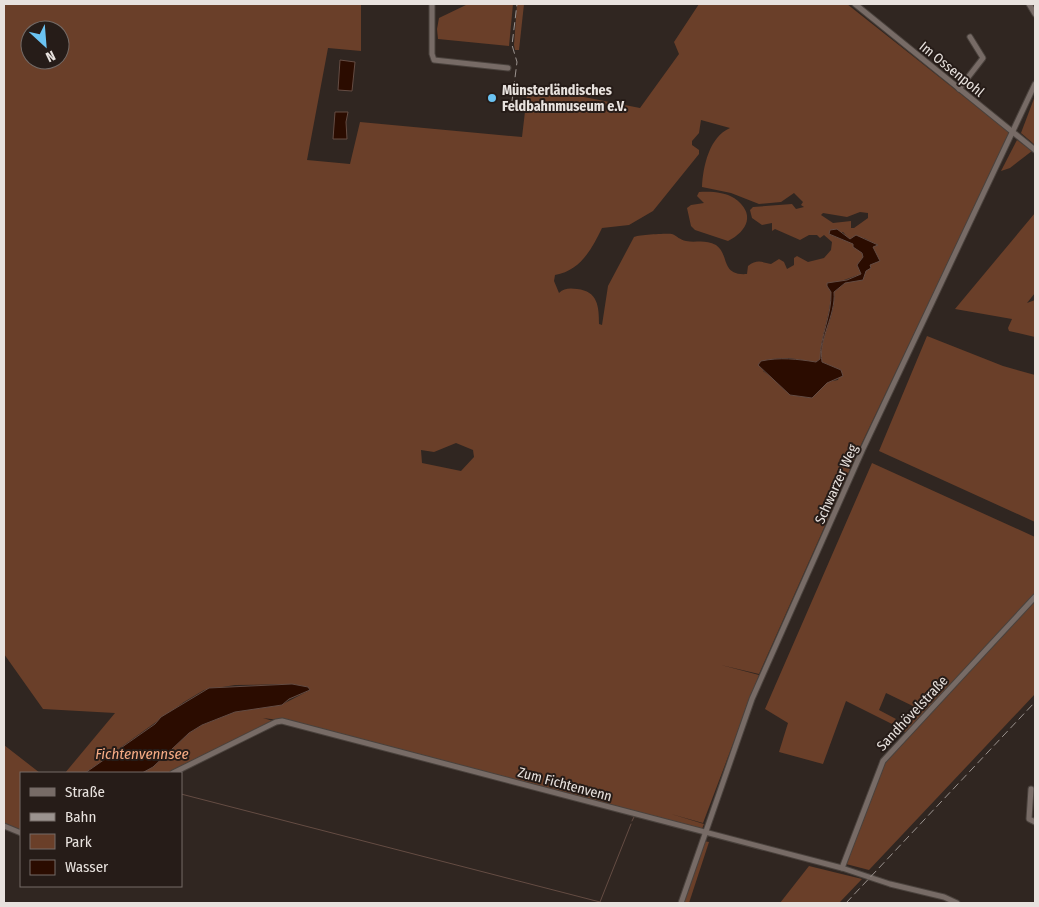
<svg xmlns="http://www.w3.org/2000/svg" width="1039" height="907" font-family="'Fira Sans Condensed',sans-serif">
<style>
.green{fill:#6a3f29;fill-rule:evenodd}
.water{fill:#2b0c00;stroke:#644c43}
.lines{fill:none;stroke-linecap:round;stroke-linejoin:round}
.stream{stroke:#644c43;stroke-width:1}
.minor-casing{stroke:#4a423d;stroke-width:7}
.minor{stroke:#776b66;stroke-width:5}
.rail{stroke:#9b938f;stroke-width:1;stroke-dasharray:8 4;stroke-linecap:butt}
.poi-dot{fill:#6bc3f2;stroke:#261c18;stroke-width:2}
.labels{text-anchor:middle;stroke-width:4;stroke-linejoin:round;paint-order:stroke}
.street-label{font-size:14px;fill:#e8e2de;stroke:#261c18}
.poi-label{font-size:14px;font-weight:bold;fill:#e8e2de;stroke:#261c18;text-anchor:start}
.water-label{font-size:15px;font-style:italic;fill:#f7ac85;stroke:#261c18}
</style>
<rect width="100%" height="100%" fill="#302621"/>
<g class="green">
<path d="M 4,4 L 361,4 L 361,51 L 328,48 L 307,160 L 350,164 L 360,122 L 522,137 L 528,86 L 640,108 L 679,54 L 674,42 L 699,4 L 847,4 L 1010,133 L 859,449 L 759,674 L 721,665 L 759,675 L 703,823 L 671,814 L 704,824 L 702,829 L 287,721 L 263,718 L 273,721 L 167,773 L 142,773 L 153,767 L 189,733 L 202,725 L 235,712 L 281,705 L 310,690 L 308,687 L 292,684 L 235,685 L 204,690 L 184,702 L 85,773 L 65,773 L 115,713 L 43,709 L 4,654 ZM 30,30 L 60,30 L 60,60 L 30,60 ZM 701,120 L 730,128 C 709,137 703,167 702,187 L 731,193 L 759,204 L 781,202 L 794,193 L 803,202 L 801,205 L 804,207 L 796,209 L 792,204 L 753,207 L 750,210 L 752,218 L 762,225 L 772,223 L 772,231 L 775,229 L 800,240 L 809,235 L 817,235 L 820,238 L 824,235 L 832,242 L 831,250 L 824,258 L 808,262 L 797,256 L 794,258 L 794,265 L 787,269 L 784,262 L 779,259 L 771,264 C 762,262 757,259 748,266 L 747,274 C 720,276 730,255 716,245 C 705,239 696,243 686,241 C 680,240 677,236 672,234 C 668,233 637,235 634,237 L 608,286 L 602,325 L 599,324 C 599,307 598,291 577,289 C 570,288 564,288 559,293 L 554,281 L 555,275 C 580,271 592,249 602,228 L 629,225 L 653,211 L 699,154 L 699,150 L 692,145 L 692,141 L 699,133 ZM 860,212 L 868,213 L 868,218 L 854,228 L 851,228 L 851,221 L 833,223 L 821,215 L 823,213 L 847,217 ZM 843,232 L 850,240 L 864,238 L 878,245 L 872,246 L 879,262 L 873,262 L 856,280 L 845,283 L 834,292 C 837,316 818,338 822,362 L 841,370 L 838,380 L 827,382 L 812,398 L 790,395 L 776,380 L 763,371 L 771,359 L 789,358 L 816,362 L 820,359 C 820,336 831,315 831,292 L 827,286 L 861,274 L 857,265 L 863,257 C 859,242 842,241 829,234 ZM 456,443 L 473,450 L 474,457 L 461,471 L 422,463 L 421,450 L 434,452 Z"/>
<polygon points="468,4 513,4 509,46 438,39 437,29 439,18"/>
<polygon points="517,4 524,4 519,50 515,50 514,45"/>
<polygon points="1035,96 1035,145 1021,133"/>
<polygon points="1017,140 1032,151 1010,168 1001,171"/>
<path d="M 699,192 C 710,191 725,192 734,198 C 756,213 748,231 728,241 L 695,230 L 691,226 L 687,208 L 691,205 L 704,203 L 697,196 Z"/>
<polygon points="1035,213 1035,293 1027,303 1035,300 1035,337 1009,331 1008,328 1012,319 955,309"/>
<polygon points="927,336 1003,366 1035,375 1035,522 879,451"/>
<polygon points="872,463 1035,537 1035,593 906,733 899,727 917,708 886,693 879,710 896,719 892,724 846,701 823,764 779,752 788,723 765,709"/>
<polygon points="1035,601 1035,694 869,870 846,864 883,764"/>
<polygon points="4,745 40,773 21,773 21,830 4,823"/>
<polygon points="704,841 709,842 689,903 684,903"/>
<polygon points="809,866 862,879 839,903 780,903"/>
</g>
<g class="water">
<polygon points="340,60 355,62 352,91 338,90"/>
<polygon points="335,112 348,112 346,122 347,139 333,139"/>
<path d="M 837,229 L 850,239 L 856,235 L 878,245 L 873,247 L 880,261 L 870,265 L 871,268 L 866,271 L 863,280 L 845,283 L 834,292 C 836,316 818,338 822,362 L 841,370 L 843,376 L 827,383 L 812,398 L 790,395 L 758,365 L 761,361 C 780,357 797,359 816,362 L 820,359 C 820,336 832,315 831,292 L 827,286 L 827,283 L 847,280 L 861,274 L 857,265 L 863,257 L 862,253 L 853,247 L 853,244 L 829,234 L 830,230 Z"/>
<polygon points="292,684 308,687 310,690 289,699 282,705 235,712 202,725 189,733 153,767 142,773 85,773 155,724 161,717 209,688"/>
</g>
<g class="lines">
<g class="stream">
<polyline points="181,794 600,902"/>
<polyline points="632,821 634,817"/>
<polyline points="600,902 631,824"/>
</g>
<defs>
<g id="minor">
<polyline points="432,4 432,54 434,60 508,68"/>
<polyline points="855,4 1035,150"/>
<polyline points="1029,4 1035,14"/>
<polyline points="959,89 983,58 970,37"/>
<polyline points="173,773 276,722 282,721 842,868 890,884 944,897 957,903"/>
<polyline points="1031,789 1029,819 1035,822"/>
<polyline points="4,826 21,833"/>
<polyline points="842,868 883,761 1035,597"/>
<polyline points="681,903 752,699 862,451 1035,84"/>
</g>
</defs>
<use href="#minor" class="minor-casing"/>
<use href="#minor" class="minor"/>
<g class="rail">
<polyline points="512,101 517,62 512,45 517,4"/>
<polyline points="846,903 1035,702"/>
</g>
</g>
<circle class="poi-dot" cx="492" cy="98" r="5"/>
<g class="labels">
<g class="street-label">
<text transform="translate(952 69) rotate(39)" y="5">Im Ossenpohl</text>
<text transform="translate(836 484) rotate(-66)" y="5">Schwarzer Weg</text>
<text transform="translate(912 713) rotate(-47)" y="5">Sandhövelstraße</text>
<text transform="translate(565 784) rotate(15)" y="5">Zum Fichtenvenn</text>
</g>
<g class="poi-label">
<text x="502" y="95">Münsterländisches<tspan x="502" dy="16">Feldbahnmuseum e.V.</tspan></text>
</g>
<g class="water-label">
<text x="142" y="759">Fichtenvennsee</text>
</g>
</g>
<rect width="1039" height="907" fill="none" stroke="#e8e2de" stroke-width="10"/>
<rect x="20" y="772" width="162" height="115" fill="#261c18" stroke="#746b67"/>
<rect x="30" y="788" width="25" height="8" fill="#776b66" stroke="#746b67"/>
<text x="65" y="797" font-size="15" fill="#e8e2de">Straße</text>
<rect x="30" y="813" width="25" height="8" fill="#9b938f" stroke="#746b67"/>
<text x="65" y="822" font-size="15" fill="#e8e2de">Bahn</text>
<rect x="30" y="834" width="25" height="15" fill="#6a3f29" stroke="#746b67"/>
<text x="65" y="847" font-size="15" fill="#e8e2de">Park</text>
<rect x="30" y="860" width="25" height="15" fill="#2b0c00" stroke="#746b67"/>
<text x="65" y="872" font-size="15" fill="#e8e2de">Wasser</text>
<g transform="translate(45 45) rotate(154)"><circle r="24" fill="#261c18" stroke="#746b67"/>
<path d="M0-4L9 19L0 12L-9 19Z" fill="#6bc3f2"/>
<text y="-8" font-size="14" font-weight="bold" text-anchor="middle" fill="#e8e2de">N</text>
</g>
</svg>
